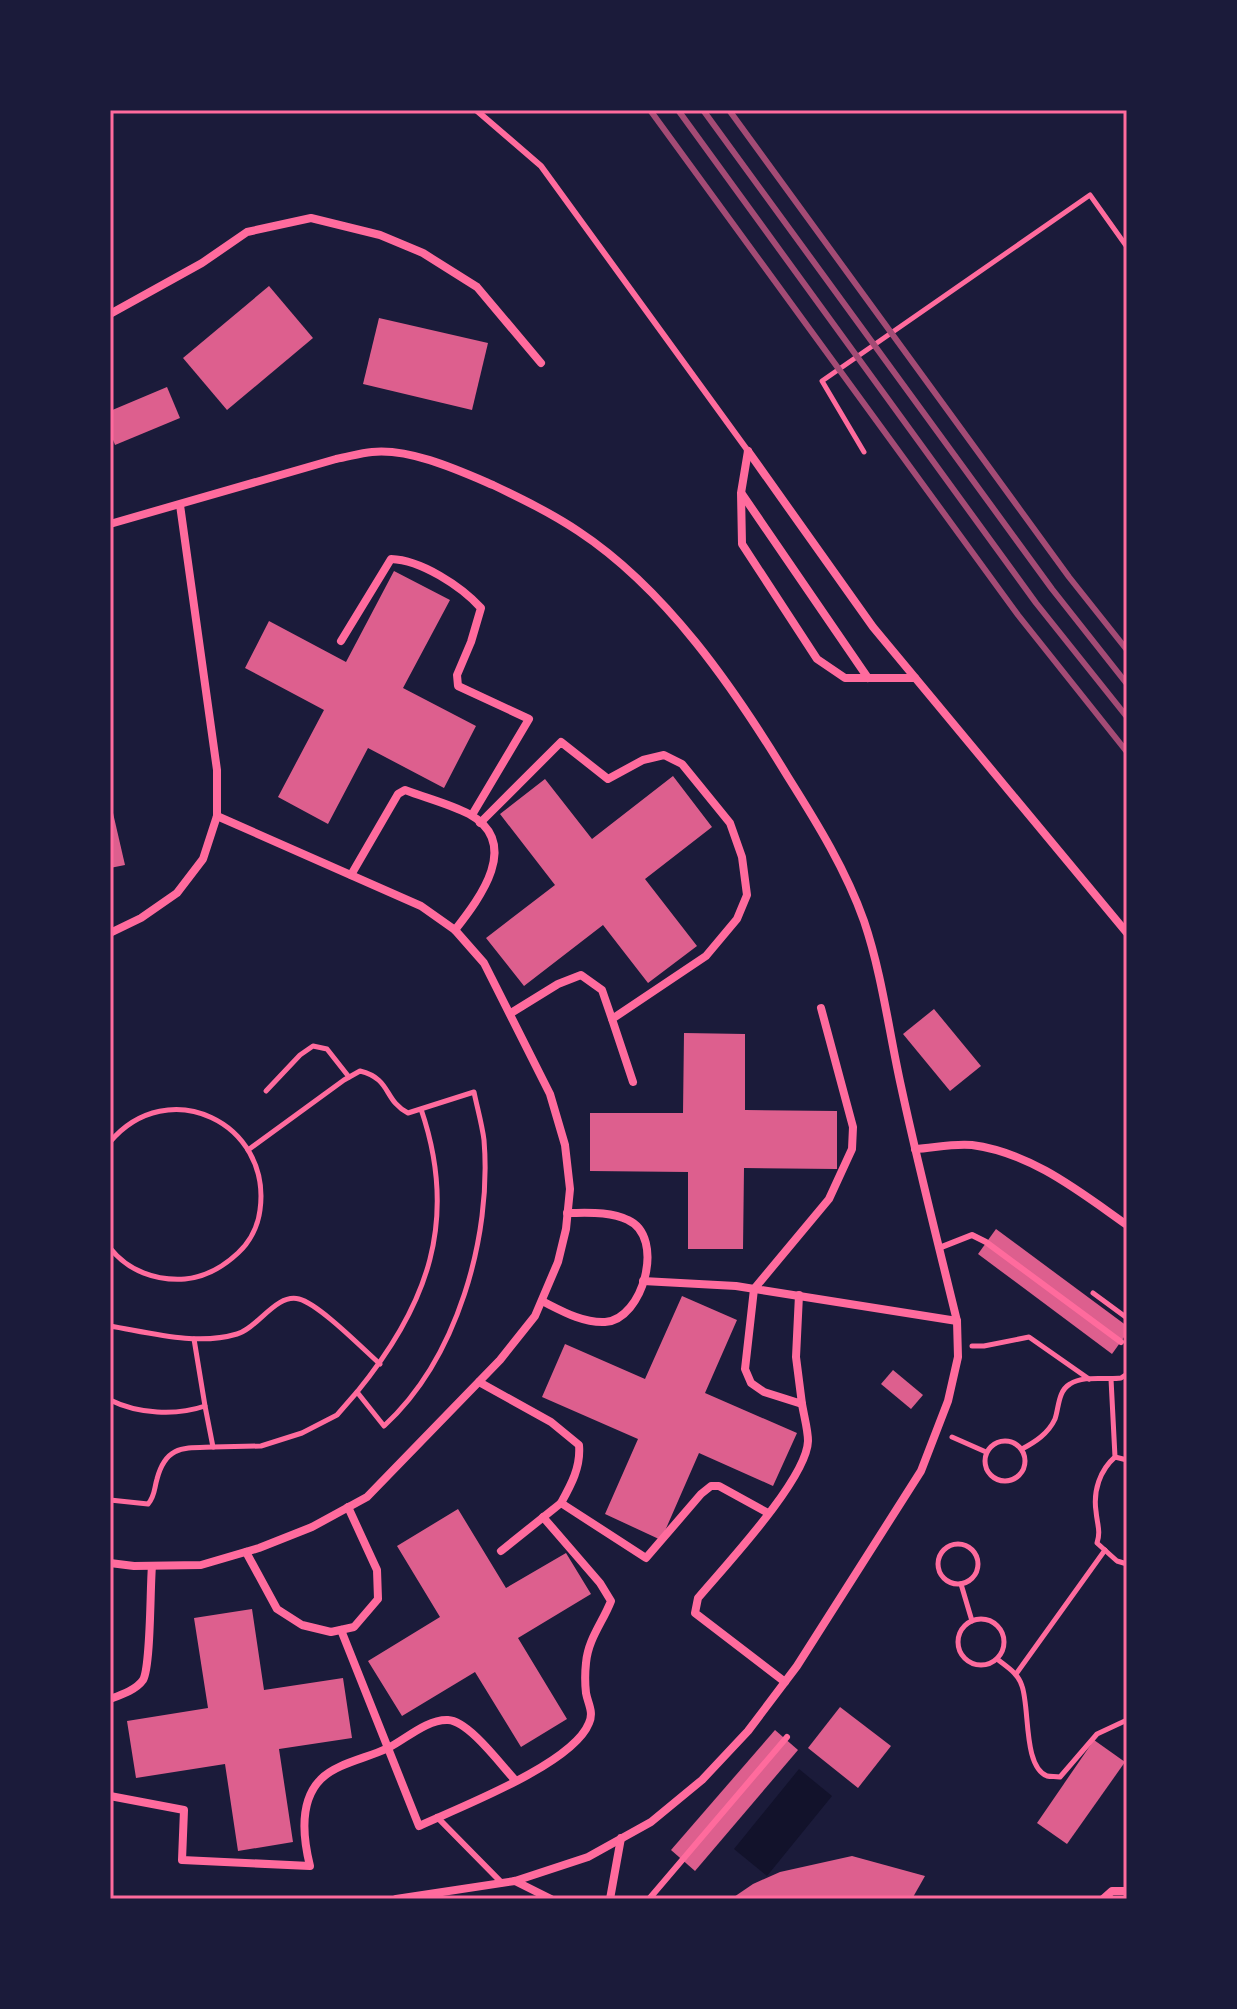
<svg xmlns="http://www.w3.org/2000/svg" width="1237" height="2009" font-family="'Archivo Narrow',sans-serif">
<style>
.water{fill:#12122b}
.building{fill:#dd5f8e}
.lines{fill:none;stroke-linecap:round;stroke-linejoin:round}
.path{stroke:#ff6b9d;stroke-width:5}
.service{stroke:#ff6b9d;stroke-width:6}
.minor{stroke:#ff6b9d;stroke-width:8}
.rail{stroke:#a44b75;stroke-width:6}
.neatline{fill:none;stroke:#ff6b9d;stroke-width:3}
</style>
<rect width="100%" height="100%" fill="#1b1b3a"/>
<polygon class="water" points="799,1769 832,1796 767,1876 734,1849"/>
<g class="building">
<polygon points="269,286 313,338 227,410 183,358"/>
<polygon points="379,318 488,343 472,410 363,384"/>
<polygon points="167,387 180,418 115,445 110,432 110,411"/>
<polygon points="394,571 450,600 403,688 476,726 444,788 368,748 328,824 278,797 324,710 245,668 269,621 346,662"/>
<polygon points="673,776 712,827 645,879 697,946 648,983 603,925 524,986 486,938 555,885 500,814 545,779 592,839"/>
<polygon points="110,800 125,865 110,868"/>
<polygon points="934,1009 981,1066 950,1091 903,1034"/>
<polygon points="684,1033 745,1034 745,1110 837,1111 837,1169 744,1168 743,1249 688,1249 688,1172 590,1171 590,1113 683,1113"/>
<polygon points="996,1229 1127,1326 1127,1333 1112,1354 978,1254"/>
<polygon points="682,1296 737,1320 705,1393 797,1433 773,1486 699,1453 661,1540 605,1514 638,1439 542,1397 565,1344 645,1379"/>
<polygon points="893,1370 923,1395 911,1409 881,1384"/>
<polygon points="458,1509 506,1588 566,1553 591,1594 518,1638 567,1719 521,1747 475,1672 402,1716 368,1661 440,1617 397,1546"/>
<polygon points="252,1609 264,1690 343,1678 352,1738 279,1749 293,1842 238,1851 225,1764 136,1778 127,1721 208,1708 194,1618"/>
<polygon points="840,1707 891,1746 858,1788 808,1748"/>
<polygon points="775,1730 798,1750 695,1871 671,1850"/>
<polygon points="1094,1740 1125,1762 1067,1844 1037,1823"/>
<polygon points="852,1856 925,1876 912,1899 731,1899 753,1884 780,1872"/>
</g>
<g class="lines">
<g class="path">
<polyline points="864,452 822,381 1090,195 1127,247"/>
<polyline points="266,1091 300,1055 313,1046 327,1049 349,1077"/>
<path d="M 110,1142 C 168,1073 272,1123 260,1210 C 258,1226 250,1242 238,1253 C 223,1267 207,1277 185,1279 C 156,1281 128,1271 110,1248"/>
<path d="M 248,1150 L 344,1080 L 360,1071 C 392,1079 383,1100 408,1113 L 474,1092 C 477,1107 482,1124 484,1140 C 492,1237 457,1359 384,1426 L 357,1392 C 428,1305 459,1220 421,1109"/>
<polyline points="1093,1293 1127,1318"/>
<path d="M 110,1326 C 151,1333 197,1346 237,1334 C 258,1328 276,1293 299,1299 C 319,1304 363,1349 380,1364"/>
<polyline points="972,1346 984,1346 1029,1337 1089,1379"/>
<path d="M 1111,1379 L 1115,1457 C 1100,1470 1093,1491 1096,1511 C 1097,1524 1101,1531 1097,1543 L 1117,1561 L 1127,1564"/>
<path d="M 110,1400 C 138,1414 176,1416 205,1406 L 194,1339"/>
<polyline points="205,1406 213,1447 261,1446 302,1433 337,1415 357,1392"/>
<polyline points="952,1437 986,1452"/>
<circle cx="1005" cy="1461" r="20"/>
<path d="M 1022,1449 C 1035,1442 1048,1434 1055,1419 C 1059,1407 1058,1391 1070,1384 C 1084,1375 1105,1380 1121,1378 L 1127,1374"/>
<polyline points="1115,1457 1127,1460"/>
<path d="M 110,1500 L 148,1504 C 155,1496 154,1489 157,1479 C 166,1445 184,1448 213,1447"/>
<circle cx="958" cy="1564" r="20"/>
<polyline points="961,1584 972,1621"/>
<circle cx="981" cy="1642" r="23"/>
<path d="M 997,1659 C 1007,1667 1018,1673 1022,1686 C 1030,1709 1023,1766 1047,1776 C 1051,1777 1056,1776 1060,1777 L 1097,1734 L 1127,1720"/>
<polyline points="1016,1674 1105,1550"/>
</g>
<g class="service">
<polyline points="476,110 541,166 748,451"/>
<polyline points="939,1248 972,1235 986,1242 1121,1342"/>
<polyline points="437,1817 502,1883"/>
<polyline points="649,1899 787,1737"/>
</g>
<g class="minor">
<polyline points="110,314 202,263 247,232 311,218 380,235 423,253 477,287 541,363"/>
<polyline points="748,451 873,627 1127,933"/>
<polyline points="748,451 741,493 742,544 817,659 845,678 915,678"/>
<polyline points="742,494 868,678"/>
<path d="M 110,524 L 336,459 C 348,457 360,453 372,452 C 410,448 458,470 493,485 C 522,499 551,513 578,531 C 666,589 734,688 788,777 C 817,823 846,870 864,921 C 882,974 889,1032 901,1086 C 918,1165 938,1243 957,1321"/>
<path d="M 341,641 L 391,559 C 421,560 461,586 481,608 L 471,642 L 457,675 L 458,686 L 529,719 L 472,815"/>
<polyline points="480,823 561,742 608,779 643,760 664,755 682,764 730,823 742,857 747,895 737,919 706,956 612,1019 633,1082"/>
<path d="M 351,875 L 398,794 L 405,790 C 426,798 450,804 469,814 C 522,843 480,898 455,930"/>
<polyline points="110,933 141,918 177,893 203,859 217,816 217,770 180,505"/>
<polyline points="511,1013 558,984 581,975 602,990 612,1019"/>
<path d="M 915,1149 C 933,1148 954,1143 972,1145 C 1032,1153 1080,1192 1127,1225"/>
<polyline points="799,1295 796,1357 802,1404 764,1392 751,1383 745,1369 754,1289 829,1199 852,1149 853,1127 821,1008"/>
<path d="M 542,1301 C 562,1311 582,1323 605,1322 C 643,1320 666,1237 628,1220 C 610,1211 587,1213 567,1213"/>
<path d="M 479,1382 L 551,1422 L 579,1445 C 581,1467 571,1485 561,1503 L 646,1558 L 701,1494 L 711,1486 L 719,1486 L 768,1513"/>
<polyline points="501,1551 561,1503"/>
<polyline points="246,1552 277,1609 302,1625 331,1632 354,1627 378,1599 377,1570 348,1507"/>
<polyline points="110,1563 134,1566 201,1565 259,1548 312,1527 367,1497 500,1360 535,1316 558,1262 566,1229 570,1189 565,1145 550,1094 484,963 455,930 421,906 217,816"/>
<path d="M 341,1630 L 419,1826 C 460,1807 573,1764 589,1723 C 594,1712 588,1704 586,1693 C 585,1684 585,1672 586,1663 C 588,1639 603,1622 611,1601 L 600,1583 L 543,1517"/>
<path d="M 785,1682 L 695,1613 L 698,1598 C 724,1567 807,1479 808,1441 C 808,1430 804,1416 802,1404"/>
<path d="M 110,1699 C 121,1695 136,1690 143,1680 C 151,1666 150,1587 152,1566"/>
<path d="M 110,1796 L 184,1810 L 182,1860 L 310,1866 C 303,1838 299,1801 321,1779 C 337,1763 368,1758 388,1748 C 406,1739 427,1719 448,1720 C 469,1721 501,1765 515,1780"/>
<polyline points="515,1881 551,1899"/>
<polyline points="396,1899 515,1881 588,1857 651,1822 702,1780 748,1731 797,1666 921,1471 948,1401 958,1357 957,1321 736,1286 643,1281"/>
<polyline points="610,1899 621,1838"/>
<polyline points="1103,1899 1112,1891 1127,1891"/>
</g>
<g class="rail">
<polyline points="650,110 1018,615 1127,752"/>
<polyline points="678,110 1036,603 1127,717"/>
<polyline points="703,110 1052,589 1127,684"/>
<polyline points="729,110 1069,577 1127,650"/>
</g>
</g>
<rect width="1237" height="2009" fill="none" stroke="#1b1b3a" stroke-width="224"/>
<rect x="112" y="112" width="1013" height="1785" class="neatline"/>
</svg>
